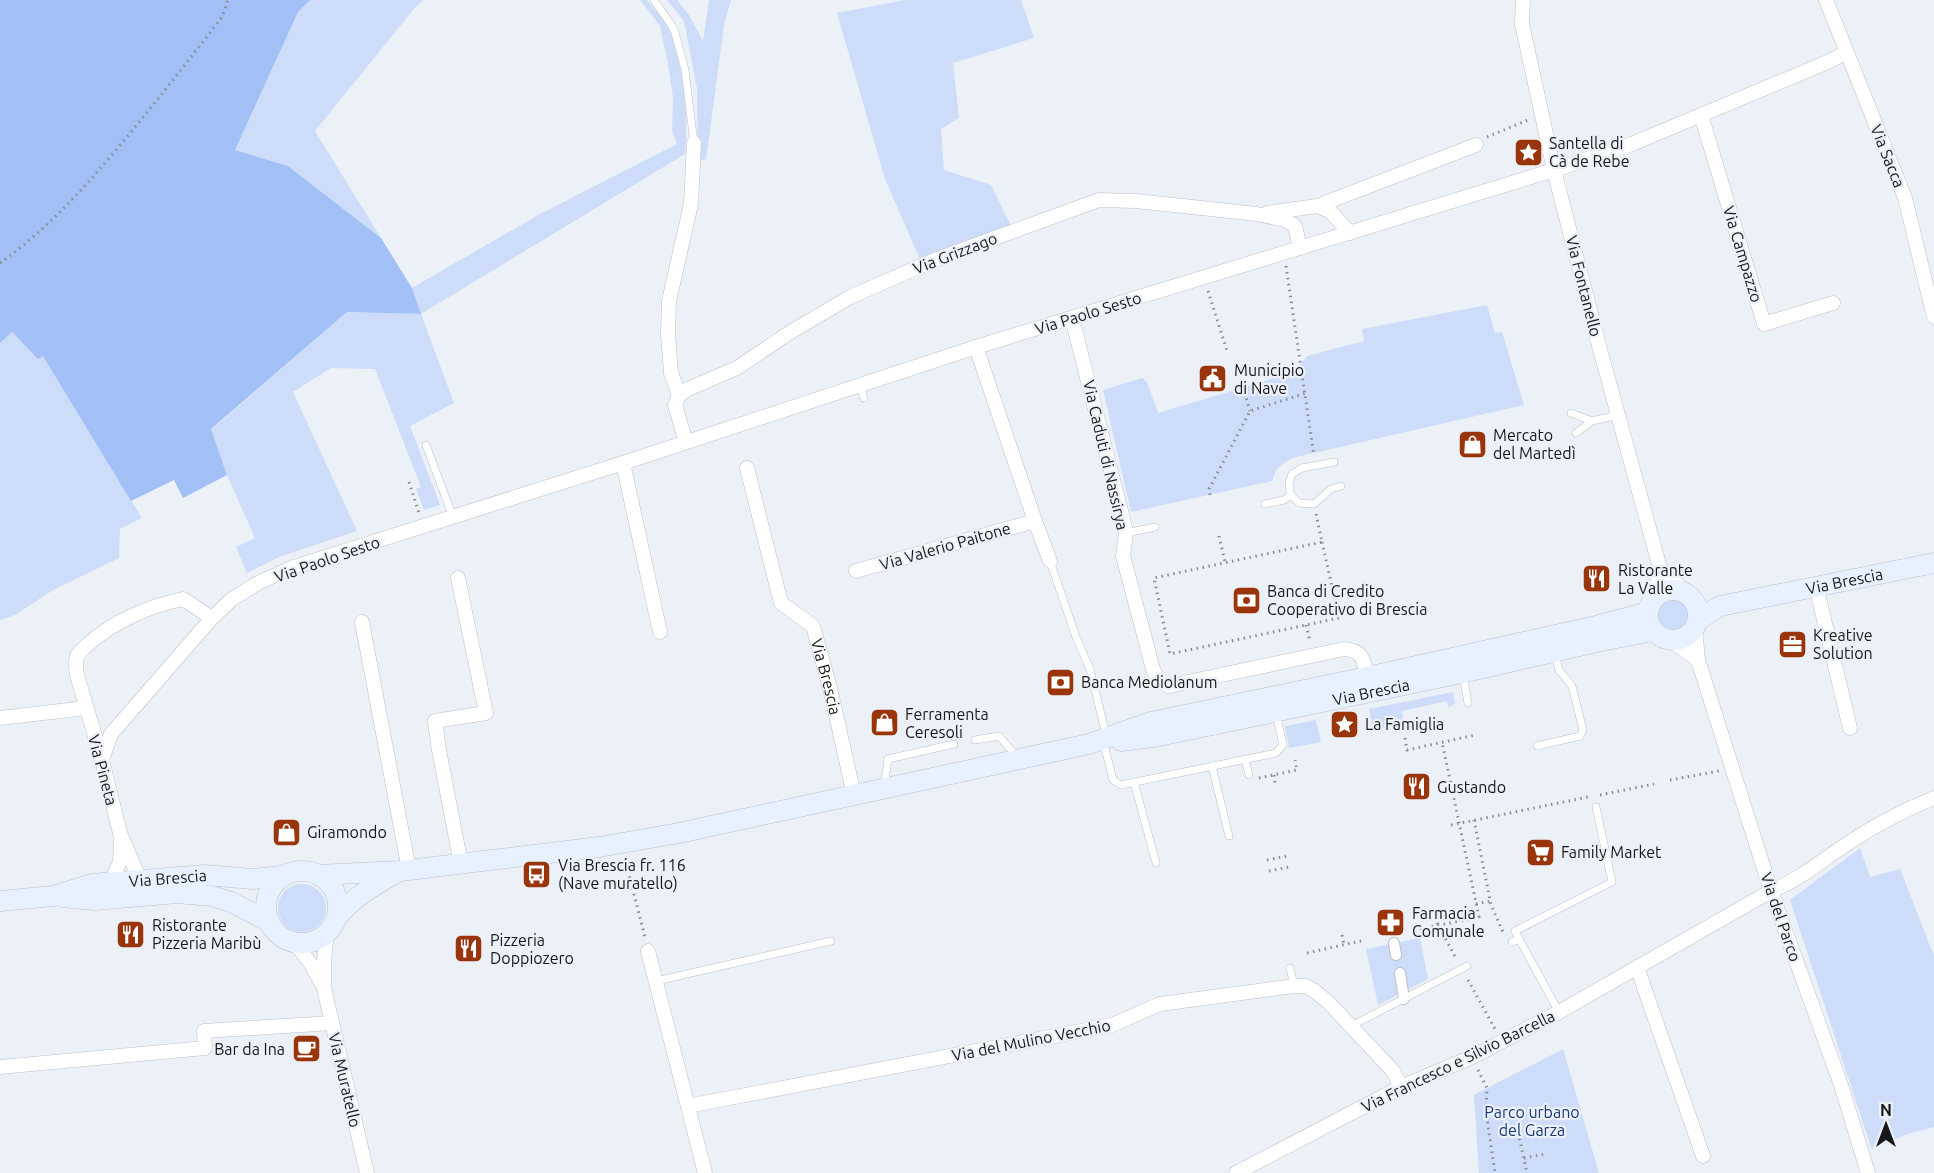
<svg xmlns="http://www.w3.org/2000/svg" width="1934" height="1173" font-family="Ubuntu,sans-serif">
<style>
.green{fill:#cdddf9}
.forest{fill:#a2c0f6}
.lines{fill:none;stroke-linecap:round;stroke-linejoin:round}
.service-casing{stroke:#bcc0c8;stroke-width:8}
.pedestrian-casing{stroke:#bcc0c8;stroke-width:12}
.minor-casing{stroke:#bcc0c8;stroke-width:15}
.secondary-casing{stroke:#bcc0c8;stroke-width:21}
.path{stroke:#898c91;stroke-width:3;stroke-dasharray:1.5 4.5;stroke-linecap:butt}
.service{stroke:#fff;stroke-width:7}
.pedestrian{stroke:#fff;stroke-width:10}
.minor{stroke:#fff;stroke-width:14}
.secondary{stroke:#e8f1ff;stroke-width:20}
.labels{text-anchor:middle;stroke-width:4.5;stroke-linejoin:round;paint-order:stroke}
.poi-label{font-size:16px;fill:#17181b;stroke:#ecf0f7;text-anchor:start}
.street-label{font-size:16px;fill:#17181b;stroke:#ecf0f7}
.park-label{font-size:16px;fill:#193a78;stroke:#ecf0f7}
</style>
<rect width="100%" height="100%" fill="#ecf0f7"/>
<g class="green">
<polygon points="310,0 423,0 413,10 315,131 381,238 288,166 235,150 298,12"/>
<path d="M 640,0 L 647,0 C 654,9 665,19 669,30 C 684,62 689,119 685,154 L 421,314 L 454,403 L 410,426 L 440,505 L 424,510 L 416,489 L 421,487 L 375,369 L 331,368 L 293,392 L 357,531 L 279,557 L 247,573 L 236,547 L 255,538 L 227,475 L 211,430 L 347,312 L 420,314 L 412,288 L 540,214 L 677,144 L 672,131 L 673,98 L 668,64 L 660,26 Z"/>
<polygon points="667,0 677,0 689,15 703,41 709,0 731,0 724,25 706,160 698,159 697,89 684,21"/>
<polygon points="905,0 1021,0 1034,38 953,63 959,118 941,129 944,170 991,185 1013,230 922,264 885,179 837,13"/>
<path d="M 1487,305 L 1495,333 L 1502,332 L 1524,405 L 1292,458 C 1281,464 1276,468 1272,481 L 1131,512 L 1103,390 L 1142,378 L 1147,382 L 1158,413 L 1294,372 L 1307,356 L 1364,341 L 1362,329 Z"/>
<polygon points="12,332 38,358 43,355 142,518 120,529 119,558 53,590 15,615 0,620 0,343"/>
<circle cx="1673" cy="615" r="17"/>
<polygon points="1453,692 1455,703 1449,708 1447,701 1402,711 1404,724 1373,730 1369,709"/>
<polygon points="1355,712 1359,731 1334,736 1331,717"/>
<polygon points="1316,720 1321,742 1289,748 1285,726"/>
<polygon points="1860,848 1870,877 1900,869 1934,956 1934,1127 1907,1134 1872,1150 1790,900"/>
<circle cx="302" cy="908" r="24"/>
<polygon points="1420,938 1428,979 1378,1005 1366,949"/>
<polygon points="1563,1049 1599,1173 1479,1173 1474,1095"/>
</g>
<polygon class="forest" points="0,0 310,0 298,12 235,150 288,166 381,238 412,288 421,314 347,312 211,429 227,475 183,498 174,480 131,501 43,356 38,359 12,332 0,343"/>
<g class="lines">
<defs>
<g id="service">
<polyline points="654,0 674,29 685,70 694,143"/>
<polyline points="859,385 864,398"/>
<polyline points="1571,413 1592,421 1618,415"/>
<polyline points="1576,433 1592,421"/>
<polyline points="426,445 453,517"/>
<polyline points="1334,462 1302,468 1292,474 1289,483 1290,494 1299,503 1314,504 1331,489 1341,486"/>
<polyline points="1265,504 1284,500 1291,495"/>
<polyline points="1126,533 1155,527"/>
<polyline points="1050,561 1076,637 1090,669 1106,735"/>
<polyline points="1463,675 1468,703"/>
<polyline points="975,740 999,736 1018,758"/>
<polyline points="1104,744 1113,780 1121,785 1276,753 1283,745 1276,713"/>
<polyline points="1537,746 1580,736 1583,730 1572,686 1559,670 1555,654"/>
<polyline points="1245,759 1249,775"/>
<polyline points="1212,766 1229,836"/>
<polyline points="1134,782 1156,863"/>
<polyline points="884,787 888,759 954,744"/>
<polyline points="1519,939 1515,931 1612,882 1596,807"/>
<polyline points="1512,942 1519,939 1559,1012"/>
<polyline points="1290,968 1294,986"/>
<polyline points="656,981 831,941"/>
<polyline points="1351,1026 1467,966"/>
</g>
<g id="pedestrian">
<polyline points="1394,943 1396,955"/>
<polyline points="1400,973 1404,999"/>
</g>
<g id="minor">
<polyline points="1523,0 1522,24 1554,170 1601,353 1660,568"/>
<polyline points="1826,0 1905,198 1934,317"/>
<polyline points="1701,115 1764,324 1833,303"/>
<polyline points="1317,206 1476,145"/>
<polyline points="1267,213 1317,206 1330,211 1350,233"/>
<path d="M 1072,318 L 1123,519 L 1126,533 L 1123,556 L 1153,669 L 1158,680 L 1169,686 L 1344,649 C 1363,650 1364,661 1367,677"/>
<polyline points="679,395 671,373 668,334 669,301 691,204 694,143"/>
<polyline points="686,442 675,405 679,395 688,389 737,368 789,333 850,297 937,259 1099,200 1136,201 1257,214 1285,220 1295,226 1300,248"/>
<polyline points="623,463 660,632"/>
<path id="s1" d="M 747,468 L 781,603 L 813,626 L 830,688 L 854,795"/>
<polyline points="1035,521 1050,561"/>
<polyline points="856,571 1035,521 976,347"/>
<polyline points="458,578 486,713 435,721 439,750 461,864"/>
<polyline points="1816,586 1850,728"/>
<polyline points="1654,598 1660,568 1686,593"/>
<polyline points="362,622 409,870"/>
<polyline points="1670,640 1698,660 1695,628"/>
<polyline points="1698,660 1771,891 1841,1085 1868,1173"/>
<polyline points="0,718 86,708"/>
<polyline points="102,760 111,734 212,618 232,599 258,583 291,568 623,463 976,347 1554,170 1632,144 1830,61 1847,52"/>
<path d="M 140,880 L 120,833 L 102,760 L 77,675 C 76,669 75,662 77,656 C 79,653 83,649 86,646 C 112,622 149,606 183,599 L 212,618"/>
<polyline points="111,882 120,862 121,841"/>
<polyline points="294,942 311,964 324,988 367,1173"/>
<polyline points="648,951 705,1173"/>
<polyline points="1637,967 1703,1156"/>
<polyline points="324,983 324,960 327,933"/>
<polyline points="0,1067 205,1048 204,1031 332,1023"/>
<polyline points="688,1106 1112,1025 1160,1004 1294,986 1306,986 1316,992 1329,1003 1393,1071 1401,1087"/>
<path d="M 1236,1173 L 1401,1087 L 1472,1057 L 1559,1012 L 1771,891 C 1799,880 1821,861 1847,844 C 1875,825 1902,811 1934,798"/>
</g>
<g id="secondary">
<circle cx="1673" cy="615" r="25"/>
<path id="s2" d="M 1698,620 L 1720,606 L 1934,563"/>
<path id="s3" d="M 1121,741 L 1154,737 L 1462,673 L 1601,641 L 1653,631"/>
<circle cx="302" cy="907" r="36"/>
<polyline points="318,875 400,871 599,847 679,833 1089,744 1151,722 1367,677 1596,626 1648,612"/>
<polyline points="62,897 95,900 177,893 212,896 231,902 268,921"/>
<path id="s4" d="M 0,901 L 53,896 L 92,884 L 205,875 L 253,879 L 282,876"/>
<path d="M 337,917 C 355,896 373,886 398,872"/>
</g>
</defs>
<use href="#service" class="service-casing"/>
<use href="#pedestrian" class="pedestrian-casing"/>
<use href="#minor" class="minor-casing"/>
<use href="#secondary" class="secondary-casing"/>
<g class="path">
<polyline points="1487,137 1528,120"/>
<path d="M 0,263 C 48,229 84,188 121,144 C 156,102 189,60 222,17 L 228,0"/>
<polyline points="1286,266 1314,456"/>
<polyline points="1208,291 1227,351"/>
<polyline points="1243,387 1250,411"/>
<polyline points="409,482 419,513"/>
<polyline points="1210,495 1209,489 1250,411 1306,393"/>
<polyline points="1316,514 1322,542"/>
<polyline points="1219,536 1225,562"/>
<polygon points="1322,542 1339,618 1170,654 1154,578"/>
<polyline points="1306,625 1310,641"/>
<polyline points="1405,730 1416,725"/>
<polyline points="1405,738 1407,750 1475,735"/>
<polyline points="1274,775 1275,784"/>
<polyline points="1259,778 1297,770 1295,760"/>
<polyline points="1670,780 1719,771"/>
<polyline points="1600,795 1654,784"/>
<polyline points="1474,820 1491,905 1503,932"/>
<polyline points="1451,825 1588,797"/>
<polyline points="625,859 645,937"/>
<polyline points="1267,860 1287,856"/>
<polyline points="1269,871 1289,867"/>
<polyline points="1476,904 1491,901"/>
<polyline points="1436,917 1438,925 1456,958"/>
<polyline points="1420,929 1479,917 1442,742"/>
<polyline points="1342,935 1344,944"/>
<polyline points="1307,953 1365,940"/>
<polyline points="1468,980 1495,1029"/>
<polyline points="1478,1070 1487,1088 1486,1112 1495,1173"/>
<polyline points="1517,1127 1527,1173"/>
<polyline points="1524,1158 1545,1154"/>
</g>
<use href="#service" class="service"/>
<use href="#pedestrian" class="pedestrian"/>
<use href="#minor" class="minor"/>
<use href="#secondary" class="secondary"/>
</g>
<defs>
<symbol id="sight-square" viewBox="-11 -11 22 22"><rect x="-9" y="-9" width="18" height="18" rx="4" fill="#9a340a" stroke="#ecf0f7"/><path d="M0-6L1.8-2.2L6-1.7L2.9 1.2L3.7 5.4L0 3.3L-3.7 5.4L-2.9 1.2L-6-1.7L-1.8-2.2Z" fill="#fff"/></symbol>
<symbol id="civic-square" viewBox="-11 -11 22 22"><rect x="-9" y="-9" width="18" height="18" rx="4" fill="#9a340a" stroke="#ecf0f7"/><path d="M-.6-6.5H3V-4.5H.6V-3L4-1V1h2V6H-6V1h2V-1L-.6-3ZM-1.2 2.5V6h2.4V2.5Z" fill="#fff"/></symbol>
<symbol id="shop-square" viewBox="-11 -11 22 22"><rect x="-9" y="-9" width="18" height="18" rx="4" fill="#9a340a" stroke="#ecf0f7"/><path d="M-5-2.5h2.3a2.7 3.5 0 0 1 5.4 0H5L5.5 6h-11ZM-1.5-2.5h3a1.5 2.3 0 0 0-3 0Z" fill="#fff"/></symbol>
<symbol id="restaurant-square" viewBox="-11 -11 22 22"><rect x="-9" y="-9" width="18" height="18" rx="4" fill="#9a340a" stroke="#ecf0f7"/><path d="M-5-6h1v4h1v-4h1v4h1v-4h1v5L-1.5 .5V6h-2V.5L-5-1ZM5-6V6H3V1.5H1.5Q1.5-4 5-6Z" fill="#fff"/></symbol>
<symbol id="bank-square" viewBox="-11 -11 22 22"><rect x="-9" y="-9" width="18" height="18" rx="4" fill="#9a340a" stroke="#ecf0f7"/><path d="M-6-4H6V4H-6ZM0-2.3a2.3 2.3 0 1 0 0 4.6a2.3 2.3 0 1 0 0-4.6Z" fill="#fff"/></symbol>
<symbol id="office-square" viewBox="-11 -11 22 22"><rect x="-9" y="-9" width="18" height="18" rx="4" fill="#9a340a" stroke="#ecf0f7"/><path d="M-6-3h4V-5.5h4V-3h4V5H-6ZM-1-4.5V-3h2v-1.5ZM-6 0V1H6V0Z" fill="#fff"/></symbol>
<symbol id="supermarket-square" viewBox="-11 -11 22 22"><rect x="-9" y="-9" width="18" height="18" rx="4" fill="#9a340a" stroke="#ecf0f7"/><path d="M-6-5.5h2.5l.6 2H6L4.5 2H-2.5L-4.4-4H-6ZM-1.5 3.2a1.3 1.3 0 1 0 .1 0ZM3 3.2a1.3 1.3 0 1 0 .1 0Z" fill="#fff"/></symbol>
<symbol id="bus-square" viewBox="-11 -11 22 22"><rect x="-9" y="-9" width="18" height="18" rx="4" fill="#9a340a" stroke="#ecf0f7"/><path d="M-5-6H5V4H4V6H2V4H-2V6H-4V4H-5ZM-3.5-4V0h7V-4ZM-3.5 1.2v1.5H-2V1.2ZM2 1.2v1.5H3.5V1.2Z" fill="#fff"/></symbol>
<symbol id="pharmacy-square" viewBox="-11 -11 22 22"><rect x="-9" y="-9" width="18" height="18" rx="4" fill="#9a340a" stroke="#ecf0f7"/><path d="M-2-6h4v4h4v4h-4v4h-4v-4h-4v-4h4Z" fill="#fff"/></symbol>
<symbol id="cafe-square" viewBox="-11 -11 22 22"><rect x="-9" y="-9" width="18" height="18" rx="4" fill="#9a340a" stroke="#ecf0f7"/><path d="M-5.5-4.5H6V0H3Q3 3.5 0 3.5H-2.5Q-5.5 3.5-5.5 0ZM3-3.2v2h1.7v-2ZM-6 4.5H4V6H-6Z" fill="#fff"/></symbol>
</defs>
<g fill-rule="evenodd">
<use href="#sight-square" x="1512" y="136" width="33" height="33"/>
<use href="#civic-square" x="1196" y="362" width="33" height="33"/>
<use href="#shop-square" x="1456" y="428" width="33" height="33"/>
<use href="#restaurant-square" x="1580" y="562" width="33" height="33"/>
<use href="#bank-square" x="1230" y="584" width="33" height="33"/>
<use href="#office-square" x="1776" y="628" width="33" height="33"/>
<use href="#bank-square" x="1044" y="666" width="33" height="33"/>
<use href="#shop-square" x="868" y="706" width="33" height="33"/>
<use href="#sight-square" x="1328" y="708" width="33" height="33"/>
<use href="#restaurant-square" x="1400" y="770" width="33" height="33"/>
<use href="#shop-square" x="270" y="816" width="33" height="33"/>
<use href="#supermarket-square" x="1524" y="836" width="33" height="33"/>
<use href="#bus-square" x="520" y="858" width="33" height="33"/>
<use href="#pharmacy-square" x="1374" y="906" width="33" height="33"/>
<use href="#restaurant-square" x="114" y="918" width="33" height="33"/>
<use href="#restaurant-square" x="452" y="932" width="33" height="33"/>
<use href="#cafe-square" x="290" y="1032" width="33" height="33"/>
</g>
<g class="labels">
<g class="poi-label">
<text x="1549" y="149">Santella di<tspan x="1549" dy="18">Cà de Rebe</tspan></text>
<text x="1234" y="376">Municipio<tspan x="1234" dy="18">di Nave</tspan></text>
<text x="1493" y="441">Mercato<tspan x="1493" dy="18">del Martedì</tspan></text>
<text x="1618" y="576">Ristorante<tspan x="1618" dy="18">La Valle</tspan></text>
<text x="1267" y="597">Banca di Credito<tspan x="1267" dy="18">Cooperativo di Brescia</tspan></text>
<text x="1813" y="641">Kreative<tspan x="1813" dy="18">Solution</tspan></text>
<text x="1081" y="688">Banca Mediolanum</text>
<text x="905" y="720">Ferramenta<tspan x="905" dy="18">Ceresoli</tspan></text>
<text x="1365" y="730">La Famiglia</text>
<text x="1437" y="793">Gustando</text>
<text x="307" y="838">Giramondo</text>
<text x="1561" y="858">Family Market</text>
<text x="558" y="871">Via Brescia fr. 116<tspan x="558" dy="18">(Nave muratello)</tspan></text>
<text x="1412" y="919">Farmacia<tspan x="1412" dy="18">Comunale</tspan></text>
<text x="152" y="931">Ristorante<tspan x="152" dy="18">Pizzeria Maribù</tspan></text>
<text x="490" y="946">Pizzeria<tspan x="490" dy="18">Doppiozero</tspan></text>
<text x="285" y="1055" text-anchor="end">Bar da Ina</text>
</g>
<g class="street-label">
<text transform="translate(1888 156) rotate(68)" y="6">Via Sacca</text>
<text transform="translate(955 253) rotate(-21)" y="6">Via Grizzago</text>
<text transform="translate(1743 254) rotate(73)" y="6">Via Campazzo</text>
<text transform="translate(1584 286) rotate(76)" y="6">Via Fontanello</text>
<text transform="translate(1088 313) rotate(-17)" y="6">Via Paolo Sesto</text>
<text transform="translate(1106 455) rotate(77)" y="6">Via Caduti di Nassirya</text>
<text transform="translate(945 546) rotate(-16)" y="6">Via Valerio Paitone</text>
<text transform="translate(327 559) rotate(-19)" y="6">Via Paolo Sesto</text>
<text dy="6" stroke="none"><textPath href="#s2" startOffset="153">Via Brescia</textPath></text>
<text dy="6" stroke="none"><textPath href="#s1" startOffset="231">Via Brescia</textPath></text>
<text dy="6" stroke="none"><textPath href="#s3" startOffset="255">Via Brescia</textPath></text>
<text transform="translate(103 770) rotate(75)" y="6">Via Pineta</text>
<text dy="6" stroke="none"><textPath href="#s4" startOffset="170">Via Brescia</textPath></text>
<text transform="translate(1781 917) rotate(71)" y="6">Via del Parco</text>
<text transform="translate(1031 1040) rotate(-11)" y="6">Via del Mulino Vecchio</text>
<text transform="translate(1458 1061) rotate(-26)" y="6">Via Francesco e Silvio Barcella</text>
<text transform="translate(345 1080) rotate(77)" y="6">Via Muratello</text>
</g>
<g class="park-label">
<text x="1532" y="1118">Parco urbano<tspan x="1532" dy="18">del Garza</tspan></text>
</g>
</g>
<g transform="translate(1886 1125)" stroke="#ecf0f7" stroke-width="4.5" paint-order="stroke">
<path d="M0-4.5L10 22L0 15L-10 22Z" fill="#17181b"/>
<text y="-9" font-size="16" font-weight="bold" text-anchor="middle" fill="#17181b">N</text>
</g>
</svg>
